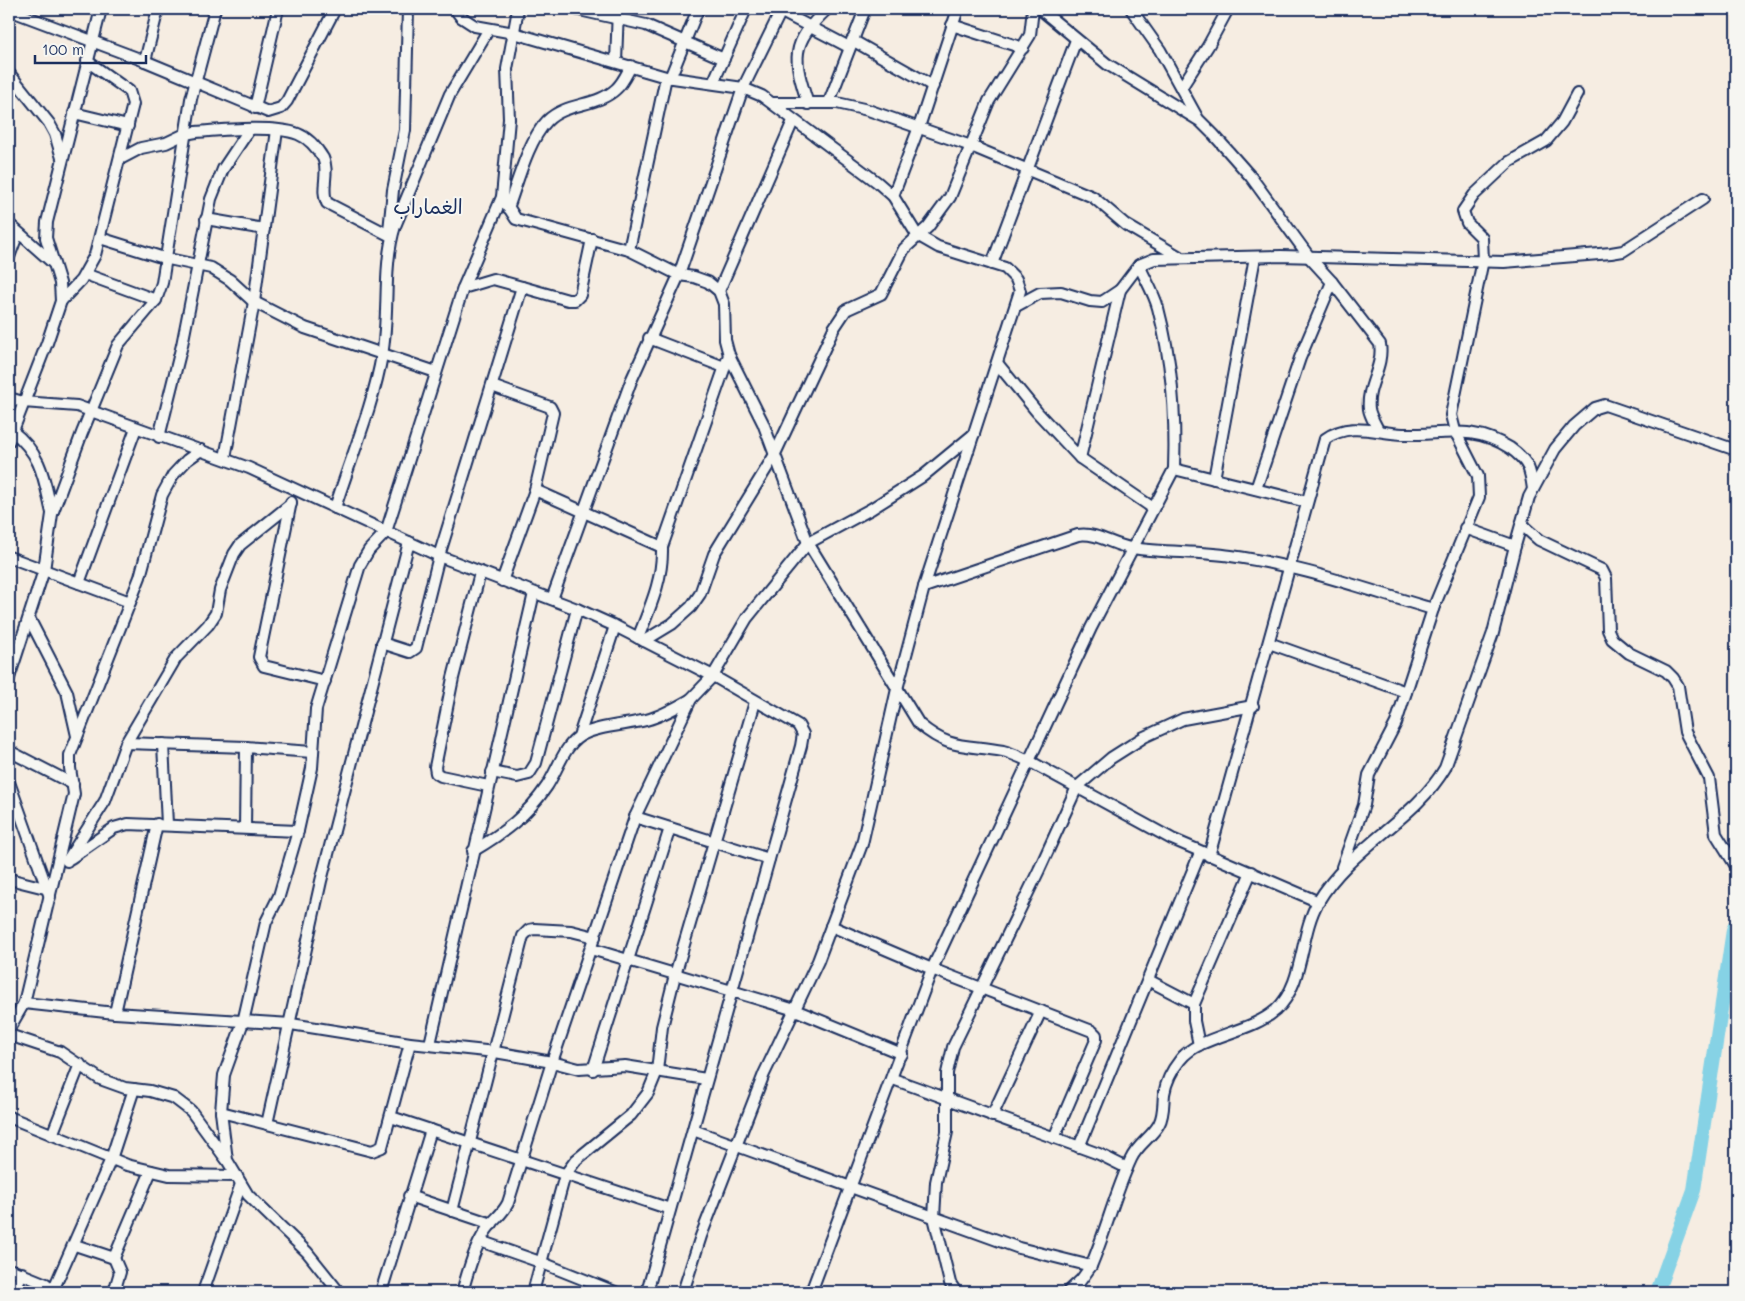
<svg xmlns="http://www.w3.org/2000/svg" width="1745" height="1301" font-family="Mali,'Playpen Sans Arabic',sans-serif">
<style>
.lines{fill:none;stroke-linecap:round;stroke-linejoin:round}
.river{stroke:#86d2e5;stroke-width:14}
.minor-casing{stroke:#1b2f5e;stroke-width:14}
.minor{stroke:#f6f6f2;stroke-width:10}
.labels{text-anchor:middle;stroke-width:4;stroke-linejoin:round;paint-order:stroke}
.quarter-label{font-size:20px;fill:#1b2f5e;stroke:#f6f6f2}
</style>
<rect width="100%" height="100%" fill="#f6ede2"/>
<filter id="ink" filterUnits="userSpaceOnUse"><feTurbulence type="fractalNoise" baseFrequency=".02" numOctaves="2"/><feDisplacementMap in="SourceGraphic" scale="10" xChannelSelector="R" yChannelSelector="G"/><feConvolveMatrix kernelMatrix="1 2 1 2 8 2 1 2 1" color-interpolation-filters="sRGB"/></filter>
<g filter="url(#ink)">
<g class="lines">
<polyline class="river" points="1657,1292 1694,1190 1733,930 1736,924"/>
<defs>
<g id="minor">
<polyline points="455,9 461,17 475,26 514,33 666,77 743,88 762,96 877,182 893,196 917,235 938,247 1005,268 1016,279 1020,291 924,587 897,689 862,844 818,961 764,1074 701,1236 683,1292"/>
<polyline points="575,9 646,25 724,59"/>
<polyline points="776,9 849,47"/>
<path d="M 1040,9 L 1107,64 L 1200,121 L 1214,135 L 1251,177 L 1310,258 L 1332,282 L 1380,344 C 1384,367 1366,386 1369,409 C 1370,416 1375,423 1378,430"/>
<polyline points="1131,9 1160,50 1198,119"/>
<polyline points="9,10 145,61 268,112 281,108 287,101 335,9"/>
<polyline points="952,25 1023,48"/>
<polyline points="852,40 933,86"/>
<polyline points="145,61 158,9"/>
<polyline points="616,62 618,9"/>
<polyline points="9,73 49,123 55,134 62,158"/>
<polyline points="670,78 698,9"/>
<polyline points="713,83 746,9"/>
<polyline points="1181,88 1208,46 1228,9"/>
<polyline points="829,102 865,9"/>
<polyline points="773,103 837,103 868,110 971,146 1093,197 1126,225 1180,257"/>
<path d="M 808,104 C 793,58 790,44 827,9"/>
<polyline points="255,108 278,9"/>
<polyline points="74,113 128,126"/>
<path d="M 120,159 L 141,148 L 166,143 L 185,134 L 196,132 C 223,130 274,125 298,134 C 308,138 317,148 323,158 C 330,172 320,189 327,203 L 389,235"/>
<polyline points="893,196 919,127 958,9"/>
<path d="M 502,197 L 516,219 L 629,250 L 679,275 L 694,277 L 708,282 L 719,291 L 724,304 L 725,340 L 729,355 L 763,423 L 808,543 L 919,724 C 951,751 966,744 1003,751 C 1012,753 1021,758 1029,761 L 1172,839 L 1319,902"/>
<path d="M 508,208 C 518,181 528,141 547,121 C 566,102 597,107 616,89 C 623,83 627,73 631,66"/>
<polyline points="206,219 264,229"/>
<polyline points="9,224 53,263"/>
<polyline points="389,231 393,190 405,130 408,9"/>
<polyline points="100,238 164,258 211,268 230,280 254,302 305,328 436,372"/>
<polyline points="629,250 666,77"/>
<polyline points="9,257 18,233"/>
<polyline points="992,264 1076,40"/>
<path d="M 1139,265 C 1145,279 1154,293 1158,308 C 1172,361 1176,415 1174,469"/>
<polyline points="85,274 156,300"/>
<polyline points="522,287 568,300 575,300 580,295 592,239"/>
<polyline points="719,291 793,121"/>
<polyline points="61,301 81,280 95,255 133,104 129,91 87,61"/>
<polyline points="1016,306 1040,293 1061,292 1090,301 1102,302 1120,290 1139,265 1154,259 1281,256 1504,262 1611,253 1623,251 1703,199"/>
<polyline points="649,338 724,367"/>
<polyline points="997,363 1037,412 1080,458 1153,508"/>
<polyline points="492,386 550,407 553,413 535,490 502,581"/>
<polyline points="9,398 23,402 77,406 249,468 439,556 577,609 615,626 713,676 798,725 803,734 801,746 647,1292"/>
<path d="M 12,431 C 42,454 44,479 52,513"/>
<polyline points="159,437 182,345 211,199 223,169 249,130"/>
<polyline points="9,441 47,343 61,301 60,283 46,238 47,222 101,9"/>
<polyline points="225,458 254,302 277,130"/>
<polyline points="1080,458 1120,290"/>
<polyline points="1214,479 1255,257"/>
<polyline points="1256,489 1300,358 1332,282"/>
<polyline points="535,490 662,547"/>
<polyline points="291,502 259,657 264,666 325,681"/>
<path d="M 335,508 C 350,460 374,403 382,355 C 390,311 382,268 395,226 L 450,94 L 489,29"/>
<polyline points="1521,524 1539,540 1602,570 1606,578 1608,630 1612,639 1629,653 1666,671 1673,678 1678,686 1685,732 1709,778 1716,834 1736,866"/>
<polyline points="1465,528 1515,546"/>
<polyline points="9,557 130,602"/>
<polyline points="480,573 453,678 435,767 436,773 441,776 488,786"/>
<polyline points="79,583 136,428"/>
<path d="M 924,587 L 1078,535 C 1098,532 1113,546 1132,548 C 1165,553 1198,551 1231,556 C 1299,565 1367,590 1433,609"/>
<polyline points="552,599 631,381 679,275 743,88 782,9"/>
<polyline points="29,618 67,692 77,736"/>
<path d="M 638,638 C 650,607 663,580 662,547 L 729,355"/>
<polyline points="644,641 672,624 691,607 700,594 714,554 774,456 834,328 846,310 881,294 904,249 928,227 950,197 989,101 1030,35 1033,9"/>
<polyline points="382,643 410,652 416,648 439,556 522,287 493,279 463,288"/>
<polyline points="1269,643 1406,692"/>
<polyline points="9,678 44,570 52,514 82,433 118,345 156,300 162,283 191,99 215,9"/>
<polyline points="579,736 615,626"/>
<polyline points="126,743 246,747"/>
<polyline points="163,744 167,824"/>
<polyline points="9,751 73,784"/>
<polyline points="492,772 517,777 529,774 536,763 577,609"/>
<polyline points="9,782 50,897"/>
<polyline points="635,817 769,859"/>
<polyline points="245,828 246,747 312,752"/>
<path d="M 473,851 C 503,833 527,816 547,786 C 557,771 564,746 580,736 C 596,726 627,725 646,720 C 662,716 677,707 691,699"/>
<path d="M 1209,856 L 1325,439 C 1351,421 1375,433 1403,434 C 1444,435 1472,424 1510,448 C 1517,453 1524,459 1528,467 C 1531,474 1532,482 1533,489"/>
<polyline points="71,858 114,828 128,824 298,831"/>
<polyline points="67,861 105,801 126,743 176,658 208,625 216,613 220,590 234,554 240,545 291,504"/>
<polyline points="1342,867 1364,805 1369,775 1396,723 1433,609 1479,497 1478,476 1455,431 1451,415 1483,260 1482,238 1467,223 1463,211 1474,195 1509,162 1546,141 1562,122 1577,94"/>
<polyline points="9,879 45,888"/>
<polyline points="831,926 932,969 1092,1031 1096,1035 1096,1040 1054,1138"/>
<polyline points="591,949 795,1010 902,1054"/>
<polyline points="1148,980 1194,1004"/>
<polyline points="24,1003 115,1013 291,1024 410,1043 495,1052 552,1062 579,1069 625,1066 706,1079"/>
<polyline points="115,1013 157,824"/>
<polyline points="9,1029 24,1003 74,794 70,768 70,755 140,577 162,495 173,475 187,460 201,450"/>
<polyline points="9,1035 60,1052 100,1079 125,1088 150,1091 174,1098 191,1111 226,1159"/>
<polyline points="430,1044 534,593"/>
<polyline points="1199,1045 1194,1021 1194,1004 1251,872"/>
<polyline points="593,1070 670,828"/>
<polyline points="893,1079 1099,1154 1127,1168"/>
<polyline points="221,1112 372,1151 382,1147 410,1043"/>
<polyline points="992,1116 1041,1011"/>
<polyline points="9,1117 127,1165 169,1175 237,1176"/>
<polyline points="391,1117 670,1209"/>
<polyline points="267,1124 321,881 409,542"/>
<polyline points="693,1130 1019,1248 1091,1266"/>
<polyline points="52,1135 80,1064"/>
<polyline points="1079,1147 1200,853"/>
<polyline points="409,1196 492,1224"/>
<polyline points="452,1211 523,936 529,930 534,929 571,931 595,937"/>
<polyline points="480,1241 540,1262 615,1292"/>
<polyline points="75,1245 114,1258 151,1171"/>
<polyline points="9,1269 46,1284 57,1292"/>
<polyline points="54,1288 111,1159 134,1089"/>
<polyline points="14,1292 22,1273"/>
<polyline points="114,1292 120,1272 114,1258"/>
<polyline points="203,1292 241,1184"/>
<polyline points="339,1292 307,1252 248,1195 227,1160 221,1112 224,1075 243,1022 266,922 279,896 298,831 312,768 316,709 360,565 369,550 386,532 463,288 502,197 509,119 507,69 518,9"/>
<polyline points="381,1292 431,1130"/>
<path d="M 462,1292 C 469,1269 475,1243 491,1224 C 498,1216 503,1213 508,1203 L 552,1062 L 635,817 L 691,699 L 713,676 L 747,618 L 808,543 L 871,509 L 923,476 L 974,434"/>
<polyline points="533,1292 565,1175 576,1160 631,1115 648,1093 657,1071 662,1027 675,975 755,702"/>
<polyline points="811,1292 932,969 1091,628 1174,469 1307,502"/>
<polyline points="956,1292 950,1283 934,1217 936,1182 947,1132 947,1073 953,1047 1039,870 1077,787 1111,758 1144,737 1183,719 1253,706"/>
<path d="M 1068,1292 L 1081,1280 L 1091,1266 C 1106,1231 1115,1193 1131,1159 C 1137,1145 1152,1137 1159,1124 C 1164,1115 1163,1104 1164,1094 C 1166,1082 1172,1070 1180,1060 C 1199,1035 1249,1034 1276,1010 C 1305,983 1299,935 1318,902 C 1350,847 1415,820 1445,768 L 1493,633 L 1515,546 L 1529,497 L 1555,449 L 1574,426 L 1595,408 L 1605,405 L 1736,450"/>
</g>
</defs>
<use href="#minor" class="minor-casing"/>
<use href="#minor" class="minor"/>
</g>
</g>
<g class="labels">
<g class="quarter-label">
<text x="428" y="214">الغماراب</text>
</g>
</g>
<rect width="1745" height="1301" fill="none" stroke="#f6f6f2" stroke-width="30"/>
<rect x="15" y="15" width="1715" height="1271" fill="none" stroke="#1b2f5e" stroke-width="2" filter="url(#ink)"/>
<path d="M35 55v8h111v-8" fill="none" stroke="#1b2f5e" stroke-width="2.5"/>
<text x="42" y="55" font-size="15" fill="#1b2f5e" stroke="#f6f6f2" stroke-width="4" paint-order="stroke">100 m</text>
</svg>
